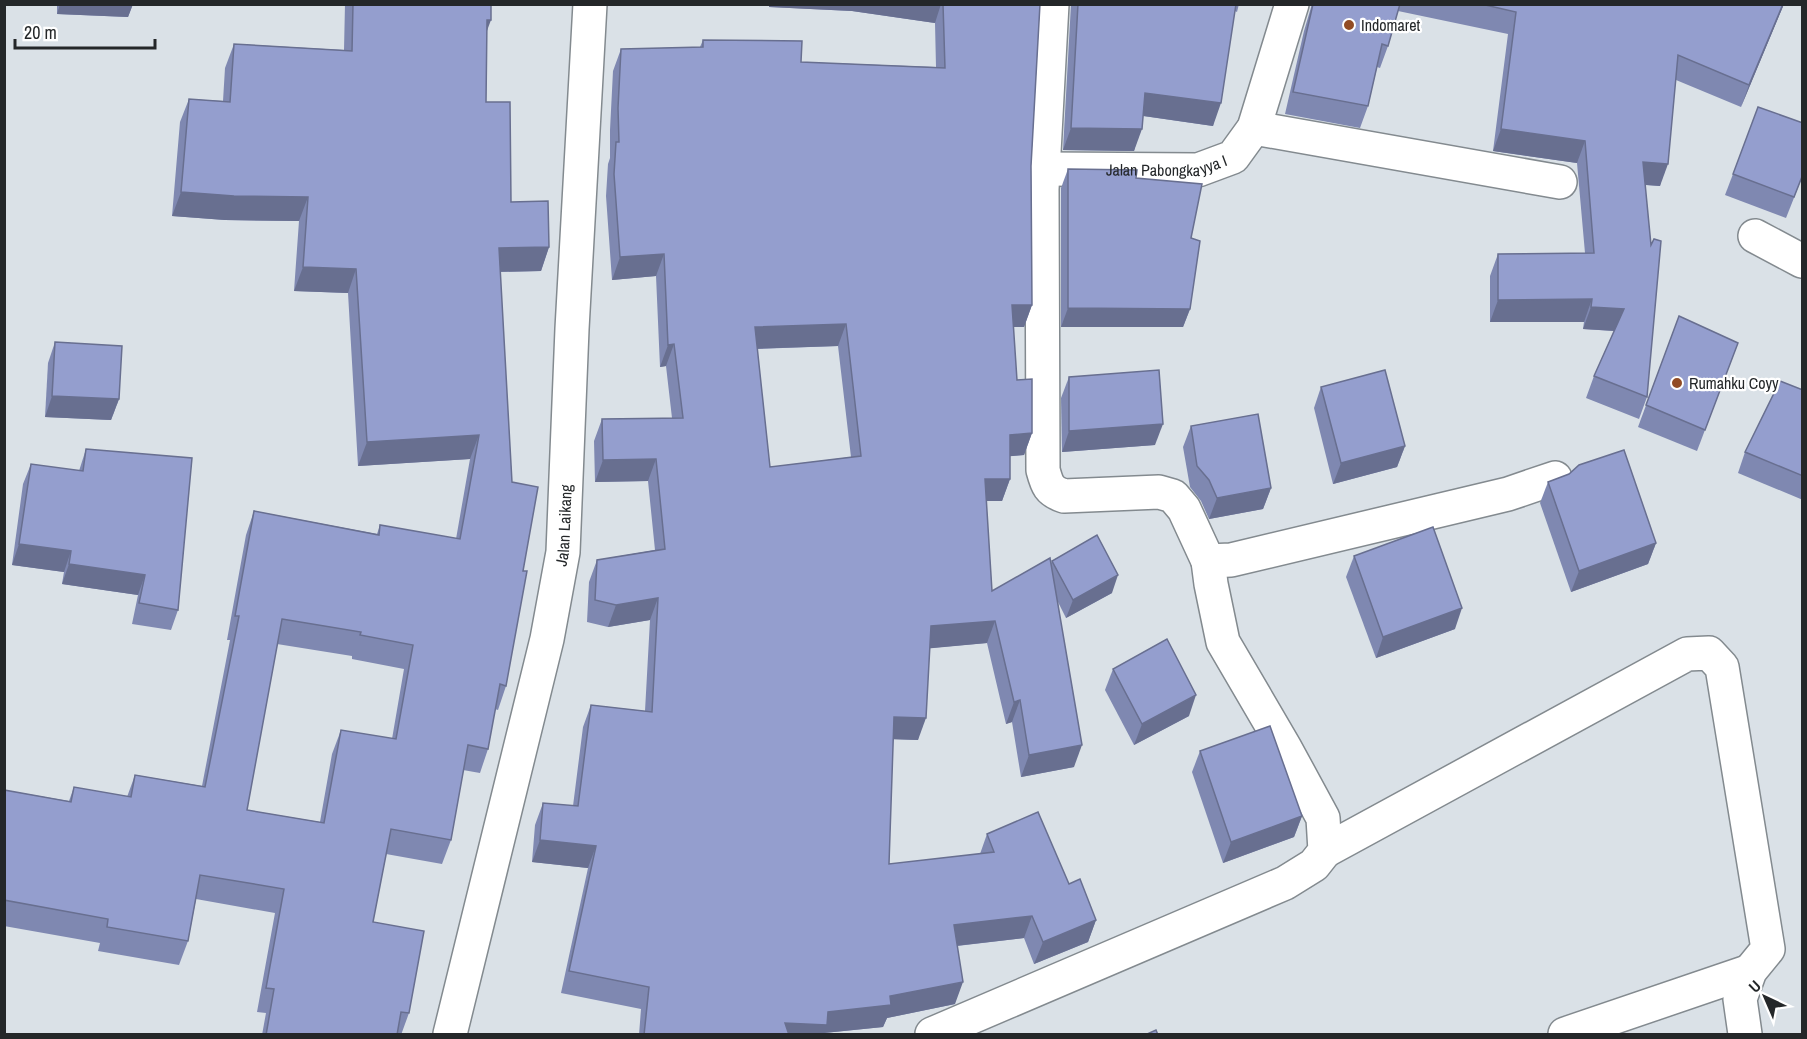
<svg xmlns="http://www.w3.org/2000/svg" width="1807" height="1039" font-family="'Archivo Narrow',sans-serif">
<style>
.lines{fill:none;stroke-linecap:round;stroke-linejoin:round}
.street-casing{stroke:#838a8f;stroke-width:36}
.secondary-casing{stroke:#838a8f;stroke-width:36}
.street{stroke:#fff;stroke-width:33}
.secondary{stroke:#fff;stroke-width:33}
.wall{fill:#7f88b1;fill-rule:evenodd}
.shaded-wall{fill:#686f90}
.building{fill:#949ece;stroke:#686f90;stroke-width:1.5;fill-rule:evenodd}
.poi-dot{fill:#924c25;stroke:#fff;stroke-width:2}
.labels{text-anchor:middle;stroke-width:4.5;stroke-linejoin:round;paint-order:stroke}
.poi-label{font-size:16px;fill:#242729;stroke:#fff;text-anchor:start}
.street-label{font-size:16px;fill:#242729;stroke:#fff}
</style>
<rect width="100%" height="100%" fill="#dae1e7"/>
<g class="lines">
<defs>
<g id="street">
<path d="M 1052,4 L 1042,189 L 1043,470 C 1047,485 1049,491 1064,496 L 1159,492 L 1173,496 L 1184,509 L 1208,561 L 1231,560 L 1508,494 L 1555,478"/>
<polyline points="1254,128 1560,182"/>
<path id="s1" d="M 1043,169 L 1198,170 L 1233,157 L 1254,128 L 1292,4"/>
<polyline points="1755,236 1802,261"/>
<polyline points="1325,851 1687,654 1709,653 1722,667 1768,949 1750,971 1740,999 1745,1034"/>
<polyline points="932,1034 1285,883 1314,865 1325,851 1323,818 1285,748 1223,642 1211,584 1208,561"/>
<polyline points="1565,1034 1750,971"/>
</g>
<g id="secondary">
<path id="s2" d="M 450,1034 L 547,639 L 563,552 L 572,329 L 590,4"/>
</g>
</defs>
<use href="#street" class="street-casing"/>
<use href="#secondary" class="secondary-casing"/>
<use href="#street" class="street"/>
<use href="#secondary" class="secondary"/>
</g>
<g class="wall">
<polygon points="57,4 133,4 128,17 57,14"/>
<path d="M 345,4 L 491,4 L 487,31 L 486,102 L 511,202 L 549,247 L 541,271 L 500,272 L 512,482 L 523,571 L 506,686 L 498,710 L 495,709 L 488,749 L 480,773 L 463,770 L 451,840 L 442,864 L 386,854 L 373,922 L 409,1013 L 401,1035 L 262,1035 L 266,1013 L 257,1012 L 275,913 L 196,899 L 188,941 L 179,965 L 98,951 L 100,943 L 4,926 L 4,790 L 69,801 L 74,787 L 127,797 L 135,775 L 202,786 L 230,640 L 227,640 L 246,535 L 254,511 L 377,534 L 380,525 L 456,539 L 470,459 L 358,466 L 348,293 L 294,291 L 299,221 L 225,220 L 172,216 L 180,122 L 189,99 L 223,101 L 225,68 L 234,44 L 344,50 ZM 277,644 L 352,656 L 352,659 L 404,669 L 392,739 L 341,730 L 332,754 L 320,822 L 247,810 Z"/>
<path d="M 769,4 L 1040,4 L 1031,166 L 1032,305 L 1024,327 L 1013,327 L 1017,380 L 1032,433 L 1024,455 L 1010,456 L 1010,479 L 1002,501 L 986,501 L 992,591 L 1051,563 L 1052,561 L 1112,593 L 1066,618 L 1058,602 L 1074,767 L 1021,777 L 1012,722 L 1006,724 L 987,643 L 930,648 L 918,740 L 893,739 L 889,864 L 980,854 L 987,834 L 1069,884 L 1096,920 L 1088,942 L 1034,964 L 1024,938 L 957,946 L 955,1004 L 887,1018 L 883,1027 L 824,1033 L 823,1035 L 639,1035 L 641,1009 L 561,993 L 588,868 L 532,862 L 535,825 L 543,803 L 573,806 L 583,727 L 591,705 L 645,711 L 650,620 L 608,627 L 587,622 L 589,582 L 597,560 L 655,550 L 648,481 L 595,482 L 594,441 L 602,419 L 672,418 L 666,366 L 660,367 L 656,276 L 612,280 L 606,196 L 608,164 L 610,158 L 610,130 L 613,71 L 621,49 L 700,47 L 703,40 L 801,62 L 936,67 L 935,23 L 852,11 L 769,7 ZM 838,346 L 851,457 L 770,467 L 757,349 Z"/>
<polygon points="1071,4 1239,4 1237,12 1235,11 1213,126 1143,116 1134,151 1063,150"/>
<polygon points="1312,4 1784,4 1741,107 1676,80 1660,186 1645,185 1647,397 1639,419 1586,398 1594,376 1614,331 1583,329 1584,322 1490,322 1490,276 1498,254 1585,253 1577,163 1493,151 1508,34 1398,11 1388,46 1380,68 1377,67 1368,106 1360,128 1285,114 1304,31"/>
<polygon points="1068,169 1136,178 1191,238 1190,309 1183,327 1061,327 1061,188"/>
<polygon points="1733,174 1803,175 1786,218 1725,195"/>
<polygon points="1679,316 1738,343 1697,451 1638,427"/>
<polygon points="55,342 119,399 111,420 45,417 48,363"/>
<polygon points="1069,377 1155,445 1062,452 1061,398"/>
<polygon points="1321,387 1405,446 1397,467 1333,484 1314,408"/>
<polygon points="1803,390 1803,500 1738,473 1745,452"/>
<polygon points="1191,426 1271,488 1263,509 1209,519 1201,501 1190,487 1183,447"/>
<polygon points="86,449 178,610 171,630 132,624 138,595 62,584 64,572 12,565 23,484 31,464 79,471"/>
<polygon points="1569,474 1656,543 1648,564 1571,592 1540,503 1548,482"/>
<polygon points="1354,556 1455,629 1376,658 1346,577"/>
<polygon points="1113,669 1189,716 1134,745 1105,690"/>
<polygon points="1200,751 1302,816 1294,837 1223,863 1192,772"/>
</g>
<g class="shaded-wall">
<polygon points="60,4 133,4 128,17 57,14"/>
<polygon points="769,4 941,4 935,23 852,11 769,7"/>
<polygon points="1783,4 1784,4 1741,107 1749,85"/>
<polygon points="487,20 491,20 482,44"/>
<polygon points="1145,93 1221,103 1213,126 1137,115"/>
<polygon points="1071,128 1142,129 1134,151 1063,150"/>
<polygon points="1501,129 1585,141 1577,163 1493,151"/>
<polygon points="1643,162 1668,164 1660,186 1635,184"/>
<polygon points="181,192 308,197 299,221 225,220 172,216"/>
<polygon points="549,247 541,271 490,272 499,248"/>
<polygon points="664,254 656,276 612,280 620,257"/>
<polygon points="303,267 356,269 348,293 294,291"/>
<polygon points="1592,299 1584,322 1490,322 1498,300"/>
<polygon points="1012,305 1032,305 1024,327 1004,327"/>
<polygon points="1591,307 1624,309 1616,331 1583,329"/>
<polygon points="1068,308 1190,309 1183,327 1061,327"/>
<polygon points="846,324 838,346 747,349 755,327"/>
<polygon points="674,344 666,366 660,367 668,345"/>
<polygon points="52,396 119,399 111,420 45,417"/>
<polygon points="1163,424 1155,445 1062,452 1069,431"/>
<polygon points="1032,433 1024,455 1002,457 1010,435"/>
<polygon points="479,435 470,459 358,466 367,442"/>
<polygon points="1405,446 1397,467 1333,484 1341,463"/>
<polygon points="656,459 648,481 595,482 603,460"/>
<polygon points="985,479 1010,479 1002,501 977,501"/>
<polygon points="1271,488 1263,509 1209,519 1217,498"/>
<polygon points="1656,543 1648,564 1571,592 1579,571"/>
<polygon points="19,544 71,551 64,572 12,565"/>
<polygon points="69,564 145,575 138,595 62,584"/>
<polygon points="1118,575 1112,593 1066,618 1073,600"/>
<polygon points="658,598 650,620 608,627 616,605"/>
<polygon points="1462,608 1455,629 1376,658 1383,637"/>
<polygon points="995,621 987,643 923,649 931,626"/>
<polygon points="1196,695 1189,716 1134,745 1142,724"/>
<polygon points="1020,700 1012,722 1006,724 1014,702"/>
<polygon points="894,717 926,718 918,740 886,739"/>
<polygon points="1082,745 1074,767 1021,777 1029,755"/>
<polygon points="1302,816 1294,837 1223,863 1231,842"/>
<polygon points="540,840 596,846 588,868 532,862"/>
<polygon points="1032,916 1024,938 946,947 954,925"/>
<polygon points="1096,920 1088,942 1034,964 1043,942"/>
<polygon points="963,982 955,1004 887,1018 883,1027 824,1033 823,1035 780,1035 785,1023 890,996"/>
</g>
<g class="building">
<path d="M 353,4 L 491,4 L 491,20 L 487,20 L 486,102 L 510,102 L 511,202 L 548,201 L 549,247 L 499,248 L 512,482 L 538,487 L 523,571 L 527,571 L 506,686 L 500,684 L 488,749 L 468,745 L 451,840 L 391,829 L 373,922 L 424,931 L 409,1013 L 401,1012 L 397,1035 L 266,1035 L 274,989 L 266,988 L 284,889 L 200,875 L 188,941 L 107,927 L 108,919 L 4,900 L 4,790 L 71,802 L 74,787 L 131,797 L 135,775 L 205,787 L 239,616 L 235,616 L 254,511 L 379,535 L 380,525 L 460,539 L 479,435 L 367,442 L 356,269 L 303,267 L 308,197 L 234,196 L 181,192 L 189,99 L 230,102 L 234,44 L 352,51 ZM 282,619 L 361,632 L 360,635 L 413,645 L 396,739 L 341,730 L 324,823 L 247,810 Z"/>
<path d="M 943,4 L 1040,4 L 1031,166 L 1032,305 L 1012,305 L 1017,380 L 1032,379 L 1032,433 L 1010,435 L 1010,479 L 985,479 L 992,591 L 1050,558 L 1082,745 L 1029,755 L 1020,700 L 1014,702 L 995,621 L 931,626 L 926,718 L 894,717 L 889,864 L 994,852 L 987,834 L 1038,812 L 1069,884 L 1080,879 L 1096,920 L 1043,942 L 1032,916 L 954,925 L 963,982 L 890,996 L 891,1005 L 828,1012 L 827,1025 L 785,1023 L 789,1035 L 644,1035 L 649,987 L 569,971 L 596,846 L 540,840 L 543,803 L 578,806 L 591,705 L 652,712 L 658,598 L 616,605 L 595,600 L 597,560 L 665,549 L 656,459 L 603,460 L 602,419 L 683,418 L 674,344 L 668,345 L 664,254 L 620,257 L 614,174 L 616,142 L 619,142 L 618,108 L 621,49 L 703,47 L 703,40 L 802,41 L 801,62 L 945,68 ZM 846,324 L 861,456 L 770,467 L 755,327 Z"/>
<polygon points="1078,4 1236,4 1221,103 1145,93 1142,129 1071,128"/>
<polygon points="1313,4 1400,4 1388,46 1382,44 1368,106 1293,92"/>
<polygon points="1481,4 1783,4 1749,85 1678,55 1668,164 1643,162 1651,245 1654,239 1661,241 1647,397 1594,376 1624,309 1591,307 1592,299 1498,300 1498,254 1594,253 1585,141 1501,129 1516,12"/>
<polygon points="1758,107 1803,123 1803,174 1794,197 1733,174"/>
<polygon points="1068,169 1137,170 1136,178 1202,184 1191,238 1200,241 1190,309 1068,308"/>
<polygon points="1679,316 1738,343 1705,430 1646,405"/>
<polygon points="55,342 122,346 119,399 52,396"/>
<polygon points="1159,370 1163,424 1069,431 1069,377"/>
<polygon points="1385,370 1405,446 1341,463 1321,387"/>
<polygon points="1780,381 1803,390 1803,476 1745,452"/>
<polygon points="1258,414 1271,488 1217,498 1209,480 1197,466 1191,426"/>
<polygon points="86,449 192,458 178,610 139,603 145,575 69,564 71,551 19,544 31,464 83,471"/>
<polygon points="1624,450 1656,543 1579,571 1548,482 1569,474 1579,465"/>
<polygon points="1433,527 1462,608 1383,637 1354,556"/>
<polygon points="1097,535 1118,575 1073,600 1052,561"/>
<polygon points="1167,639 1196,695 1142,724 1113,669"/>
<polygon points="1270,726 1302,816 1231,842 1200,751"/>
<polygon points="1156,1030 1158,1035 1145,1035"/>
</g>
<g class="poi-dot">
<circle cx="1349" cy="25" r="6"/>
<circle cx="1677" cy="383" r="6"/>
</g>
<g class="labels">
<g class="poi-label">
<text x="1361" y="31">Indomaret</text>
<text x="1689" y="389">Rumahku Coyy</text>
</g>
<g class="street-label">
<text dy="6" stroke="none"><textPath href="#s1" startOffset="124">Jalan Pabongkayya I</textPath></text>
<text dy="6" stroke="none"><textPath href="#s2" startOffset="522">Jalan Laikang</textPath></text>
</g>
</g>
<rect width="1807" height="1039" fill="none" stroke="#242729" stroke-width="12"/>
<g transform="translate(1765 997) rotate(316)" stroke="#ffffff" stroke-width="4.5" paint-order="stroke">
<path d="M0-4.5L10 22L0 15L-10 22Z" fill="#242729"/>
<text y="-9" font-size="16" font-weight="bold" text-anchor="middle" fill="#242729">U</text>
</g>
<path d="M15 39v9h140v-9" fill="none" stroke="#242729" stroke-width="3"/>
<text x="24" y="39" font-size="18" fill="#242729" stroke="#ffffff" stroke-width="4.5" paint-order="stroke">20 m</text>
</svg>
